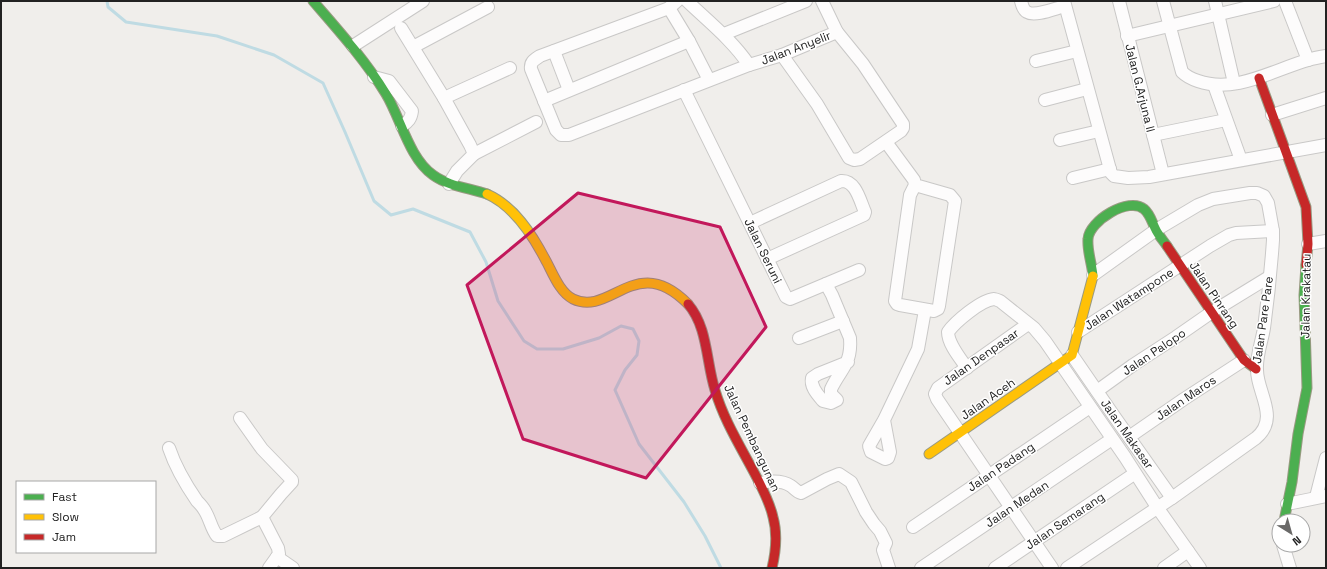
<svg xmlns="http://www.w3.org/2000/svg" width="1327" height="569" font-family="'Space Grotesk',sans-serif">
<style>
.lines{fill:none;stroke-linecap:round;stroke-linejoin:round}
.stream{stroke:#bfdbe3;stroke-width:3}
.street-casing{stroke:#c9c8c7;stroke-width:14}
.fast-casing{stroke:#999a82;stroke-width:11}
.slow-casing{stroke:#999a82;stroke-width:11}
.jam-casing{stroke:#999a82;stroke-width:11}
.street{stroke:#fdfcfc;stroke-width:12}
.fast{stroke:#4caf50;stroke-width:9}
.slow{stroke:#ffc107;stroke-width:9}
.jam{stroke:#c62828;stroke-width:9}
.marked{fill:#c2185b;fill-opacity:0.2;stroke:#c2185b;stroke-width:3;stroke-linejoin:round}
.labels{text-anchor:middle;stroke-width:3;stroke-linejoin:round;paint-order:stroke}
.street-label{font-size:12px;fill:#222;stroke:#fff}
</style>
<rect width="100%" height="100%" fill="#f0eeeb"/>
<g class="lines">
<polyline class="stream" points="107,1 108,7 126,22 217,36 274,55 323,83 345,132 374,201 391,215 413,209 470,232 486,262 498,301 524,341 537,349 563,349 599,338 621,326 633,329 639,341 637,355 625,370 615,390 639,444 684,502 705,536 721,568"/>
<defs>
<g id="street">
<path d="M 677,1 L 669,8 L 540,56 C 534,60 530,62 531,69 L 556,130 L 561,135 L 569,135 L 749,65"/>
<path d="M 687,1 C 709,22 732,40 749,65 L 782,55 L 837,32"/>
<path d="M 1021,1 C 1022,5 1023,10 1027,12 C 1035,17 1056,8 1065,6"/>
<polyline points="1064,1 1111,173 1114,176 1128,178 1149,177 1326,145"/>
<polyline points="1119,1 1163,174"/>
<path d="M 1163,1 L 1182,72 C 1187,77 1192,79 1198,81 C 1235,94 1273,70 1308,60 C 1314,58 1320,57 1326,56"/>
<polyline points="1215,1 1234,83"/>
<polyline points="1285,1 1308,60"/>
<polyline points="669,8 689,41 709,80"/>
<polyline points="401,28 444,98 470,145 474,154 457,171 449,184"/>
<polyline points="724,34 806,1"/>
<polyline points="1127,36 1274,1"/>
<polyline points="353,46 423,1"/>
<polyline points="413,47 488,7"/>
<polyline points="554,51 569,90"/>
<polyline points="782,55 817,104 849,158 854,160 860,159 901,131 903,128 903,124 863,64 837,32 822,1"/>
<polyline points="1036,61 1077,51"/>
<path d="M 374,77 L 389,81 L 412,111 C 411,119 408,122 402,126"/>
<polyline points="1214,85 1241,160"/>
<polyline points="684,90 786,297 790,299 859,270"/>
<polyline points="444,98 510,68"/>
<polyline points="1045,100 1087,89"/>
<polyline points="544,101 689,41"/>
<polyline points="1272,115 1326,98"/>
<polyline points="1153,135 1226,120"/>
<polyline points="1060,140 1099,131"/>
<polyline points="886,142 914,180 915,185 950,195 955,201 939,306 938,309 934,311 900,305 897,304 895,301 910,195 915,185"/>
<polyline points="474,154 536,122"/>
<polyline points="1073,178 1110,169"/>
<path d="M 750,223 L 841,181 C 856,180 860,201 865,212 L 864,215 L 767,259"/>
<polyline points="1308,244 1326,241"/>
<path d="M 1093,275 L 1156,230 L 1198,205 L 1213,199 L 1250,193 L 1257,193 L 1264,196 L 1268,203 L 1273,231 L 1273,240 C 1271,269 1268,299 1264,328 C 1262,341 1256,356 1257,370 C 1257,393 1280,418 1256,438 L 1172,498"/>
<path d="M 826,284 L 832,295 L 850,338 C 852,364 841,368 831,389 L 831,394 L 837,400 L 831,403 L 823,401 C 818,395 810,387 812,378 L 818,374 L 848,362"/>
<polyline points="1028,324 938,388 935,394 937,399 1052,568"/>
<polyline points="1078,332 1210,246 1229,235 1236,233 1273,231"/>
<polyline points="799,338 843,321"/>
<path d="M 967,368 C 960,358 948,344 948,332 C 955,322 981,300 994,299 C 995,299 1000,301 1000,301 L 1034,328 L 1045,341 L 1125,457 L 1157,507 L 1200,568"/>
<polyline points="1097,391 1133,365 1176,337 1212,312 1269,277"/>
<polyline points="240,418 262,449 292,480 292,482 281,494 262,517 278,548 279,554 269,568"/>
<polyline points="884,420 890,452 888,458 885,459 871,452 869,446 884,420 918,349 925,310"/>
<polyline points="1129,437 1184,399 1244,360"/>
<path d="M 169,448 C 175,466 186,485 197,501 C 200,504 203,507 205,511 C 210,519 211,528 217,536 L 223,536 L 262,517"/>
<path d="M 760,483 C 770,481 782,480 791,486 C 795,489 797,492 801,493 L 827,479 L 839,474 L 851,482 L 866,512 L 874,524 L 880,531 L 886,543 L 883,550 L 889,568"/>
<polyline points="1316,497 1326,458"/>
<polyline points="1287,504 1326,496"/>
<polyline points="913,527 1090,407"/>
<polyline points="1283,545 1290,568"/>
<polyline points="277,557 293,568"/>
<polyline points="921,568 1112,439"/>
<polyline points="995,568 1134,474"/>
<polyline points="1067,568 1172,498 1114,416 1072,355"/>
<polyline points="1164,568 1188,551"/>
</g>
<g id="fast">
<path d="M 313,1 C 339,31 365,60 386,94 C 401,119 409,158 433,175 C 448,186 469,188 487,194"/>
<path d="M 1093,276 C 1092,264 1087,251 1088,239 C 1089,221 1129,196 1144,209 C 1150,214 1152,222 1155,228 C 1158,235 1163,240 1167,246"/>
<polyline points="1284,521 1292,482 1298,434 1307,388 1304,295 1306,265"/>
</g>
<g id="slow">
<path d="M 487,194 C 514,206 532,234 545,259 C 552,271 559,292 573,299 C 611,317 636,251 688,304"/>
<polyline points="929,454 1072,355 1093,276"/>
</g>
<g id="jam">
<polyline points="1259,78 1306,207 1308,244 1306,265"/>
<polyline points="1167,246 1244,360 1256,369"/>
<path d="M 688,304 C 708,327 706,362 715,390 C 724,421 742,449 757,478 C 763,490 770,503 773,517 C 778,535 776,551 772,568"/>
</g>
</defs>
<use href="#street" class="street-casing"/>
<use href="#fast" class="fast-casing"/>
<use href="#slow" class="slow-casing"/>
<use href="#jam" class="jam-casing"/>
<use href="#street" class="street"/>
<use href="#fast" class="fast"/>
<use href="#slow" class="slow"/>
<use href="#jam" class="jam"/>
</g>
<path class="marked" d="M 578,193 L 720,227 L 766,327 L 646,478 L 523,439 L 467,285 Z"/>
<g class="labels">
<g class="street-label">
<text transform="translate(796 48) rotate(-21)" y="4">Jalan Anyelir</text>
<text transform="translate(1140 88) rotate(76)" y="4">Jalan G.Arjuna ll</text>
<text transform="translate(763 251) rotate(64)" y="4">Jalan Seruni</text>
<text transform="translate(1214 295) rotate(56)" y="4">Jalan Pinrang</text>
<text transform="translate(1306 296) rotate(-89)" y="4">Jalan Krakatau</text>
<text transform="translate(1129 299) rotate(-33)" y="4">Jalan Watampone</text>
<text transform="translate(1263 320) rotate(-82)" y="4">Jalan Pare Pare</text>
<text transform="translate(1154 352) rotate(-34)" y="4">Jalan Palopo</text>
<text transform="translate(981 357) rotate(-35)" y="4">Jalan Denpasar</text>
<text transform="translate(1186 398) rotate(-34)" y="4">Jalan Maros</text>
<text transform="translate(988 399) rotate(-35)" y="4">Jalan Aceh</text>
<text transform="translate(1127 434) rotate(55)" y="4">Jalan Makasar</text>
<text transform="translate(752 438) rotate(65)" y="4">Jalan Pembangunan</text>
<text transform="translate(1001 467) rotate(-34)" y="4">Jalan Padang</text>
<text transform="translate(1017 504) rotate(-34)" y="4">Jalan Medan</text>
<text transform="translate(1065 521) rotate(-34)" y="4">Jalan Semarang</text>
</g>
</g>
<rect width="1327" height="569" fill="none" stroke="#222222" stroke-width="4"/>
<rect x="16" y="481" width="140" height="72" fill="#ffffff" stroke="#a7a7a7"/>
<rect x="24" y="494" width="20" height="6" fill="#4caf50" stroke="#a7a7a7"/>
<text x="52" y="501" font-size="12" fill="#222222">Fast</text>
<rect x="24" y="514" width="20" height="6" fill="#ffc107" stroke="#a7a7a7"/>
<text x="52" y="521" font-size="12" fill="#222222">Slow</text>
<rect x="24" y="534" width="20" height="6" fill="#c62828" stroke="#a7a7a7"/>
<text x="52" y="541" font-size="12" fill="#222222">Jam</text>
<g transform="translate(1291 533) rotate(143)"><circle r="19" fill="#ffffff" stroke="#a7a7a7"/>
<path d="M0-3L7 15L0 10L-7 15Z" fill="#6a6968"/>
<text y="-6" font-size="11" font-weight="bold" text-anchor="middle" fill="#222222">N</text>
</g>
</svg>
